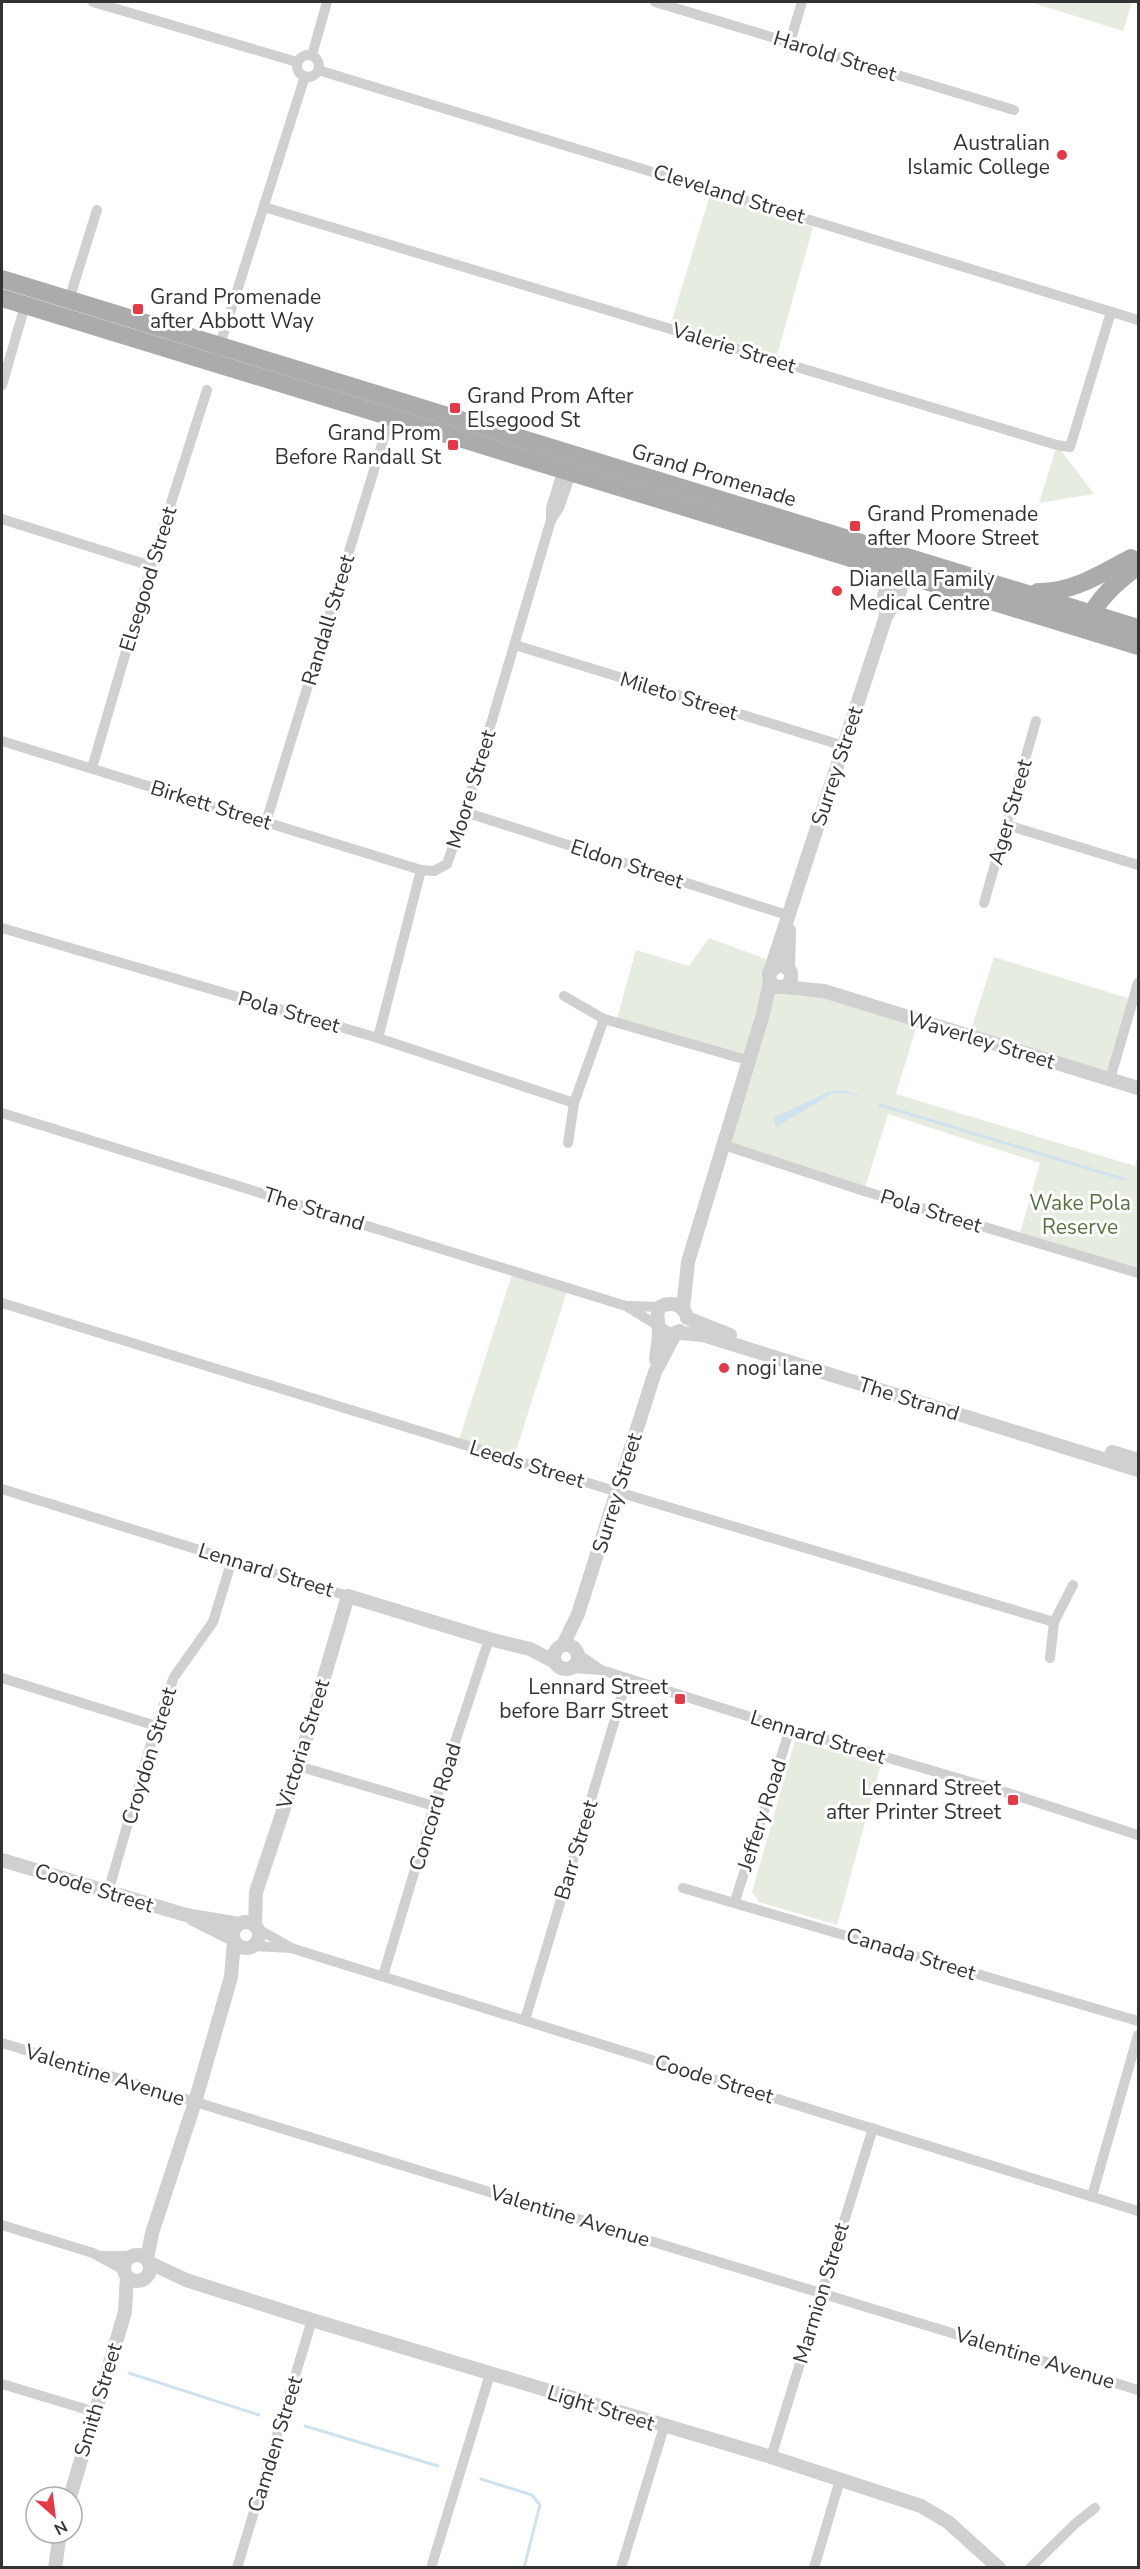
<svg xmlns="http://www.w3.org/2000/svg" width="1140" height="2569" font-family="'Nunito Sans',sans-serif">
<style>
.green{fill:#e6ecdf;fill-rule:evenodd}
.water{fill:#cfe2ee}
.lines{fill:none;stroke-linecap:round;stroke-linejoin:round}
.stream{stroke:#cfe2ee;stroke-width:3}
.minor{stroke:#d0d0d0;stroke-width:10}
.tertiary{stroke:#d0d0d0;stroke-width:14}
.primary{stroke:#ababab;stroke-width:18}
.poi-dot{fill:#e63946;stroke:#fff;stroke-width:2}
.labels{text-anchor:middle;stroke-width:6;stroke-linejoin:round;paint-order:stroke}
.street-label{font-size:21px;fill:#333;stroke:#fff}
.poi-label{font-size:21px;fill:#333;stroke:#fff;text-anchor:start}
.park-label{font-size:21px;fill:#56703f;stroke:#fff}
</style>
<rect width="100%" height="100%" fill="#fff"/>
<g class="green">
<polygon points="1030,2 1132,2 1123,31"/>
<polygon points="710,195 813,227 777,355 671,323"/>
<polygon points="1057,445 1094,494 1039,503"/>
<path d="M 709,938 L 784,966 L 769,978 L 795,991 L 918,1021 L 896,1094 L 1135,1166 L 1138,1155 L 1138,1273 L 1019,1237 L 1040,1163 L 888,1114 L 864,1191 L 724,1145 L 747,1060 L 616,1022 L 636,950 L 689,966 ZM 833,1090 L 847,1091 L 876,1102 L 847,1093 L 833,1093 L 776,1126 Z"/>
<polygon points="994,957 1134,1000 1110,1079 969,1036"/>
<polygon points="513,1271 568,1288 513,1460 458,1443"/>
<polygon points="795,1741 881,1764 837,1925 759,1902 752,1892"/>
</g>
<polygon class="water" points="833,1090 847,1091 876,1102 847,1093 833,1093 776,1127 773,1118"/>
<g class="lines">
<g class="stream">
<polyline points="880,1105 1123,1179"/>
<polyline points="129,2373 259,2415"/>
<polyline points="305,2426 438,2466"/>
<polyline points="481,2479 532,2495 540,2505 524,2568"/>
</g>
<g class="minor">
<polyline points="93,2 297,62"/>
<polyline points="655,2 1014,110"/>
<polyline points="790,42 802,2"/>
<circle cx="308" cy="66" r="11"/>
<polyline points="312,55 327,2"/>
<polyline points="318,70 1138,320"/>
<polyline points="264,207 1057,445 1070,447 1111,312"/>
<polyline points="69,300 97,210"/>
<polyline points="218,351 305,76"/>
<polyline points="2,385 26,302"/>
<polyline points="2,519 151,566"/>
<polyline points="551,520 559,508 573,468"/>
<polyline points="515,645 844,746"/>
<polyline points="2,741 421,870 434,871 447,864 465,812 551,520 551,508 564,466"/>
<polyline points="92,768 151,566 207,390"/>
<polyline points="465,812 790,916"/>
<polyline points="266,822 390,418"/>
<polyline points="1007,825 1138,865"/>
<polyline points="984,903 1036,721"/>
<polyline points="2,928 378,1038 574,1103 604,1019 747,1060"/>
<polyline points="564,996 604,1019"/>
<polyline points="378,1038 421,870"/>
<polyline points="1110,1079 1138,983"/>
<polyline points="2,1113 626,1306 657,1325"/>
<polyline points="568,1143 574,1103"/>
<polyline points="724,1145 864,1191 1138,1273"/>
<polyline points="2,1303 618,1492 1054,1622"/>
<polyline points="629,1306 661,1307"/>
<polyline points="2,1489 348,1596"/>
<polyline points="578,1654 601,1670"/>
<polyline points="1050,1658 1054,1622 1073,1585"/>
<polyline points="572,1668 601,1670 763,1721 1008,1793 1138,1835"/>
<polyline points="2,1678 156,1726"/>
<polyline points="298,1766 434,1806"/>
<polyline points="683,1888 1138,2021"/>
<polyline points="108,1892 156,1726 174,1677 213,1622 232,1560"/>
<polyline points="735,1901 790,1729"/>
<polyline points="258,1929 290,1947"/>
<polyline points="253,1946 291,1948 1138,2211"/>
<polyline points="383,1976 434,1806 489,1639"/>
<polyline points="525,2020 627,1679"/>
<polyline points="2,2043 1138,2390"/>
<polyline points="1092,2196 1138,2035"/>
<polyline points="2,2225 93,2253 124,2270"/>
<polyline points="100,2256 131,2256"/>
<polyline points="2,2384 95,2412"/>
<polyline points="771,2457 873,2128"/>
<polyline points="237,2568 312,2320"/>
<polyline points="431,2568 490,2374"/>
<polyline points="621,2568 664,2427"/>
<polyline points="814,2568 840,2480"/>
<polyline points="1030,2568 1076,2523 1095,2508"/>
</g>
<g class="tertiary">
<polyline points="886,616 884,595 893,562"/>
<polyline points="788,968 789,930"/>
<polyline points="771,969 886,616 897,600 908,566"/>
<polyline points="785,987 824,991 1138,1088"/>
<polyline points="683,1309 688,1262 763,1014 770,982 769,973 779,965 784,966 791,972 791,980 785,987 776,987 770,982"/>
<polyline points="687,1318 730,1335"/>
<polyline points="659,1329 671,1335 680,1331"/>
<polyline points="679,1333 703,1335 1138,1470"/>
<path d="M 656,1360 C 657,1351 659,1341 659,1332 C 659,1321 651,1304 671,1304 C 679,1304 683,1308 686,1314"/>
<polyline points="1112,1452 1138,1460"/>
<circle cx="566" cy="1657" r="12"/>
<polyline points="563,1645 578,1614 655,1372 675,1334"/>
<polyline points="2,1860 186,1915 239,1924"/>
<polyline points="193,1919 233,1939"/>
<circle cx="246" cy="1935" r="13"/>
<polyline points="255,1925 256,1892 298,1766 348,1596 489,1639 530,1649 555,1662"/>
<circle cx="137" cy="2268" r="13"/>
<polyline points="147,2259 152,2233 195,2102 231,1977 234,1941"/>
<polyline points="150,2263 186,2280 312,2320 771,2457 921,2506 948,2522 999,2568"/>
<polyline points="70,2497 125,2312 127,2276"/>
<polyline points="55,2568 60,2533"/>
</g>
<g class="primary">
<polyline points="2,279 1138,628"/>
<polyline points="2,298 1138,646"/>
<path d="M 1038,592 C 1072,593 1102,573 1131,558"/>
<path d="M 1087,624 C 1097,598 1117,582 1138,566"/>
</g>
</g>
<g class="poi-dot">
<circle cx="1062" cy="155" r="6"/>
<rect x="132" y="303" width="12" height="12" rx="3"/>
<rect x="449" y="402" width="12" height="12" rx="3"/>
<rect x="447" y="439" width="12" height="12" rx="3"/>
<rect x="849" y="520" width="12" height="12" rx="3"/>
<circle cx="837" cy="591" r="6"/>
<circle cx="724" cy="1368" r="6"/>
<rect x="674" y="1693" width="12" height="12" rx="3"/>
<rect x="1007" y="1794" width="12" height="12" rx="3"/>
</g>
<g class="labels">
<g class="street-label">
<text transform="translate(835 56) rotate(17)" y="7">Harold Street</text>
<text transform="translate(729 194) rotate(17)" y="7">Cleveland Street</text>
<text transform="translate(734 348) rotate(17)" y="7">Valerie Street</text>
<text transform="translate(714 475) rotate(17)" y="7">Grand Promenade</text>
<text transform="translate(148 579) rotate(-73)" y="7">Elsegood Street</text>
<text transform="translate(328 620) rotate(-73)" y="7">Randall Street</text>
<text transform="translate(679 696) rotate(17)" y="7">Mileto Street</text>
<text transform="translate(837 766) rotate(-72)" y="7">Surrey Street</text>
<text transform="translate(471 789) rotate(-73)" y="7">Moore Street</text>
<text transform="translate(211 805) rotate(17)" y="7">Birkett Street</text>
<text transform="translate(1010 812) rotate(-74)" y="7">Ager Street</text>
<text transform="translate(627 864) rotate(18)" y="7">Eldon Street</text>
<text transform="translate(289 1012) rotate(16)" y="7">Pola Street</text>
<text transform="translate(981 1040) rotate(17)" y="7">Waverley Street</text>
<text transform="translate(314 1209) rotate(17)" y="7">The Strand</text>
<text transform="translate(931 1211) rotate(17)" y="7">Pola Street</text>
<text transform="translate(909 1399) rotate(17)" y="7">The Strand</text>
<text transform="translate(527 1464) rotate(17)" y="7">Leeds Street</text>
<text transform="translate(617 1493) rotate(-73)" y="7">Surrey Street</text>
<text transform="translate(266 1570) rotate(17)" y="7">Lennard Street</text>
<text transform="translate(818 1737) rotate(17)" y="7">Lennard Street</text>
<text transform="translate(303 1744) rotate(-73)" y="7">Victoria Street</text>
<text transform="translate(149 1756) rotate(-73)" y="7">Croydon Street</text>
<text transform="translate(435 1807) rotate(-73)" y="7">Concord Road</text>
<text transform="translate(762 1815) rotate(-72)" y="7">Jeffery Road</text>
<text transform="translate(576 1850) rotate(-73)" y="7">Barr Street</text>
<text transform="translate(94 1888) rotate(17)" y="7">Coode Street</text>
<text transform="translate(911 1954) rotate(17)" y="7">Canada Street</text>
<text transform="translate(105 2075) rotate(17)" y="7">Valentine Avenue</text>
<text transform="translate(714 2079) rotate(17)" y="7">Coode Street</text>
<text transform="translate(570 2216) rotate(17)" y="7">Valentine Avenue</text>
<text transform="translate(821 2293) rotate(-73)" y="7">Marmion Street</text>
<text transform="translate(1035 2358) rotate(17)" y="7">Valentine Avenue</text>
<text transform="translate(98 2400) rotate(-73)" y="7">Smith Street</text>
<text transform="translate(601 2408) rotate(17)" y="7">Light Street</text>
<text transform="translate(275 2444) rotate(-73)" y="7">Camden Street</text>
</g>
<g class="poi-label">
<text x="1050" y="150" text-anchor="end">Australian<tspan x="1050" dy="24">Islamic College</tspan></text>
<text x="150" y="304">Grand Promenade<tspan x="150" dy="24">after Abbott Way</tspan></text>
<text x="467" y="403">Grand Prom After<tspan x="467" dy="24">Elsegood St</tspan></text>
<text x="441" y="440" text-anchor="end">Grand Prom<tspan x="441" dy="24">Before Randall St</tspan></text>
<text x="867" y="521">Grand Promenade<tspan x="867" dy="24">after Moore Street</tspan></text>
<text x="849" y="586">Dianella Family<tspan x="849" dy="24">Medical Centre</tspan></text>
<text x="736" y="1375">nogi lane</text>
<text x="668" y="1694" text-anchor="end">Lennard Street<tspan x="668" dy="24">before Barr Street</tspan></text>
<text x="1001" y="1795" text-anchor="end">Lennard Street<tspan x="1001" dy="24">after Printer Street</tspan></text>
</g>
<g class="park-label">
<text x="1080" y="1210">Wake Pola<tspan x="1080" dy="24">Reserve</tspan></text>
</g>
</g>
<rect width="1140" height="2569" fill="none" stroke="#333333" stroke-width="6"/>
<g transform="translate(54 2515) rotate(152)"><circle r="28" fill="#ffffff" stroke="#adadad" stroke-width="1.5"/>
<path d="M0-4.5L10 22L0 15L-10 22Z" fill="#e63946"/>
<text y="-9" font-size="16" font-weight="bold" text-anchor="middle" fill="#333333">N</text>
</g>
</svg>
